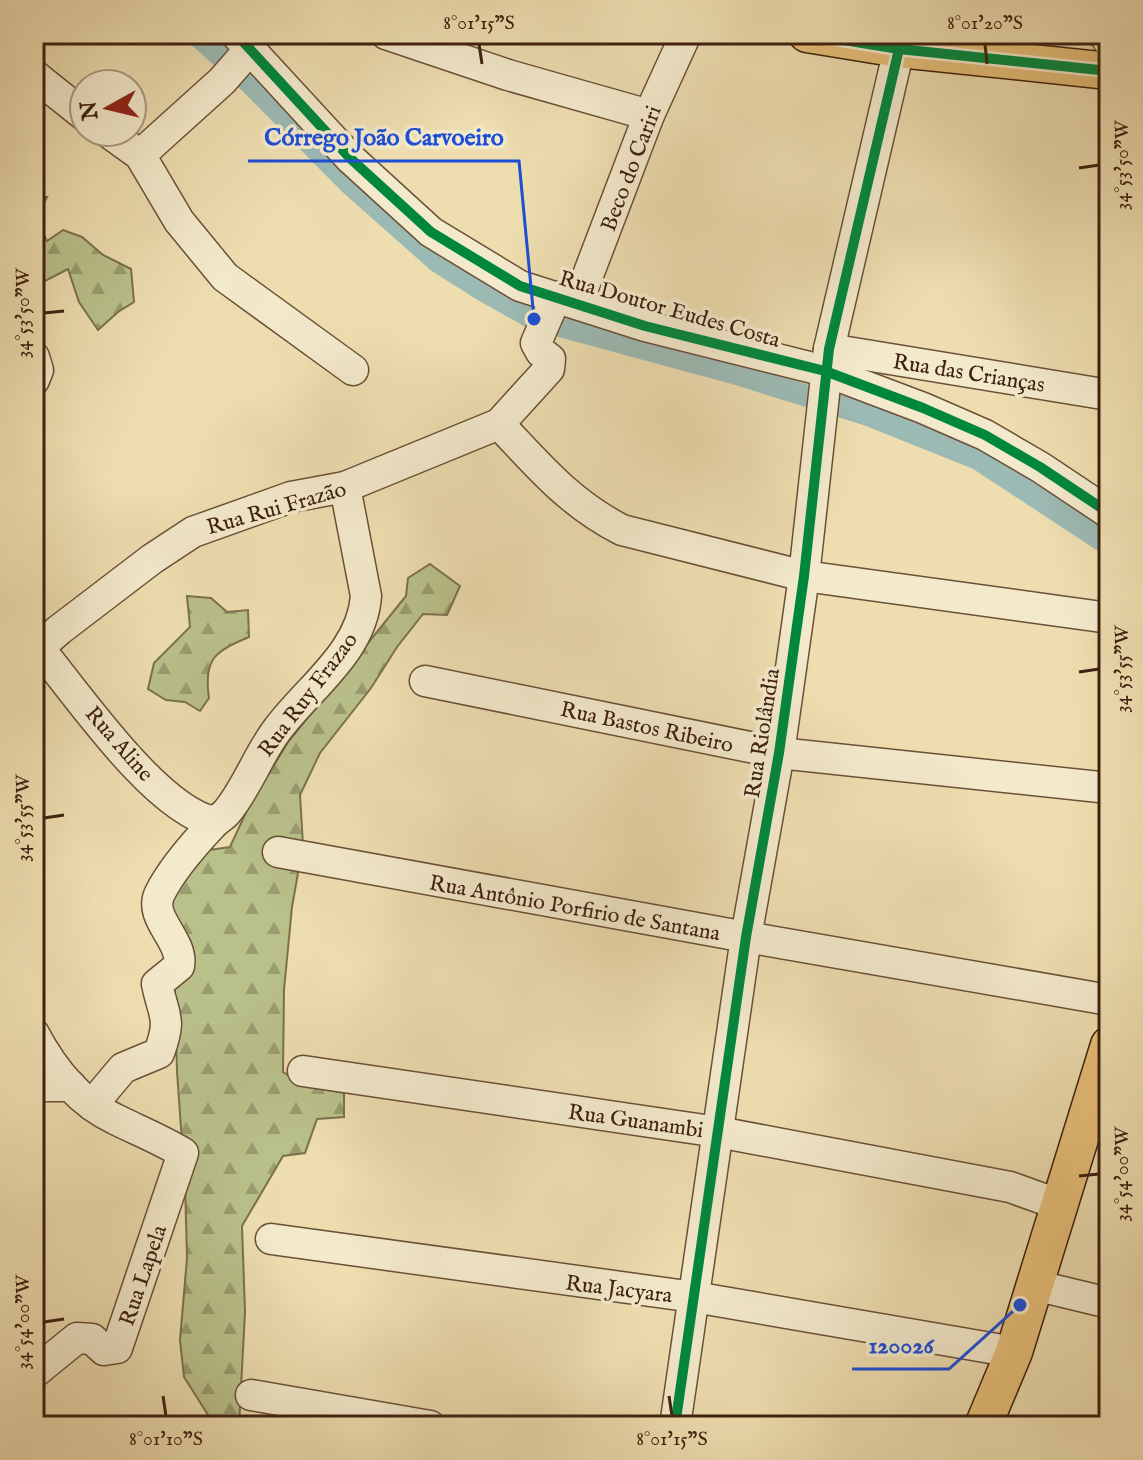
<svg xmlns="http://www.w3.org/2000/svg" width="1143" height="1460" font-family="'IM FELL English',serif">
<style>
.forest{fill:url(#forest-firs);stroke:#7c704d;stroke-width:2}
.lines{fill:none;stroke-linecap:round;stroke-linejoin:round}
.canal{stroke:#9cbab4;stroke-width:22}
.minor-casing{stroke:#6a5038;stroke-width:33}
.major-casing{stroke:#3f2110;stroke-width:39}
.minor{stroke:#f3e9cb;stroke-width:30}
.major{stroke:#e6be78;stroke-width:36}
.cycleway-casing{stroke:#f3e9cb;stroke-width:15}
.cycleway{stroke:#00873e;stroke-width:10}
.ticks{fill:none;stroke:#3f2110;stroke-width:3}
.labels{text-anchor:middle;stroke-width:7;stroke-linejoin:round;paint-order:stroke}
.street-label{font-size:22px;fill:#3f2110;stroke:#f3e9cb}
.leader{fill:none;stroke:#1d4ed8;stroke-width:3}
.callout-dot{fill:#1d4ed8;stroke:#f3e9cb;stroke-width:3}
.callout-label{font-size:24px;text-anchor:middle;font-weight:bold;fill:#1d4ed8;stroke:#f3e9cb;stroke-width:7;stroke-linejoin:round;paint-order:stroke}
.neatline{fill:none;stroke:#3f2110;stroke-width:3}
.ticks-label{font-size:20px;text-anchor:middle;fill:#3f2110}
</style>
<defs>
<pattern id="forest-firs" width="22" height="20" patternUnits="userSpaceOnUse" patternTransform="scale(2)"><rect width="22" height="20" fill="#b9c08a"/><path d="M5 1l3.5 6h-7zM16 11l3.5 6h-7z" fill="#989c6f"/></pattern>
</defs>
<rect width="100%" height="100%" fill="#edddaf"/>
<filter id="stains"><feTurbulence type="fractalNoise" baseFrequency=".0025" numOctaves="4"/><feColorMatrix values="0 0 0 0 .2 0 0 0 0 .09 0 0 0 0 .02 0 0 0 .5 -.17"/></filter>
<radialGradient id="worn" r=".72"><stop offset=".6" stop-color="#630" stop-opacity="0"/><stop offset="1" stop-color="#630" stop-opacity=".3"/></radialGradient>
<g class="forest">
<polygon points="47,197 36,218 47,241 63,230 82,237 103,255 131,269 134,302 118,312 98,330 79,302 68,269 45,281 34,279 34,198"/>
<polygon points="430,564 460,586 447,615 423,614 397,647 371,688 320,753 300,795 303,845 292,907 284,990 283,1072 303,1084 344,1093 344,1117 317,1119 305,1153 283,1156 242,1226 245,1312 239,1426 215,1426 184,1377 180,1340 187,1258 185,1184 177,1072 173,916 163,879 195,852 230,847 248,808 288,742 406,596 408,578"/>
<path d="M 187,596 L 211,598 L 227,612 L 248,610 L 249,637 C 216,651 203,658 209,698 L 200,711 L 185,702 L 166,700 L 148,689 L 154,663 L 190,627 Z"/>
</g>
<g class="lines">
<polyline class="canal" points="196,34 249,82 350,184 438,262 484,291 534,319 740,375 868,415 978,459 1109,545"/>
<defs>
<g id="minor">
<polyline points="236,34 351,159 431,232 520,286 645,326 825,371 923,408 985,435 1040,467 1109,513"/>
<polyline points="386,34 508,75 649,115"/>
<polyline points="1104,34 1109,42"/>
<polyline points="34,75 84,115"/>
<polyline points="108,132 140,155 179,221 225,277 353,370"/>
<polyline points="140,155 222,81 251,48"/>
<polyline points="577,304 649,115 686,34"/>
<polyline points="829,349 1109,395"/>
<polyline points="34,357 38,370 34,380"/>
<path d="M 499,424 C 539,466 569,503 622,530 L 804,576 L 1109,618"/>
<path d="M 39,648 C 77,694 156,810 214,822"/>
<polyline points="34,652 59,630 152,559 193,532 291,497 345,487 499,424 549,369 550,359 541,352 536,343 556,297"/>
<polyline points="425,681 779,753 1109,788"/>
<polyline points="278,852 746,937 1109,1000"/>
<path d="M 34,1034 C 52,1068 79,1102 115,1119 C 139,1131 160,1139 183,1153 L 117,1348 L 104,1350 L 92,1339 L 77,1338 L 34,1373"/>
<polyline points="303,1071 718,1132 1010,1187 1060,1205"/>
<polyline points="34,1086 71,1086"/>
<path d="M 92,1105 L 123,1068 L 159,1053 C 172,1017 164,1018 157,984 L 179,966 C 184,940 147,918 160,893 C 171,871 195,843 212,825 C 216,820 221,818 226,813 C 246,790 258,755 277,730 C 308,688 362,652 366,596 L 345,487"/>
<polyline points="271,1239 694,1297 1014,1352"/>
<polyline points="1034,1285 1109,1303"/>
<polyline points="251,1395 430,1426"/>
<polyline points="675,1426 746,937 779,753 804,576 829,349 899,49"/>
</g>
<g id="major">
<polyline points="807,34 899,49 1109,71"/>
<polyline points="983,1426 1014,1352 1109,1045"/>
</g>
</defs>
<use href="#minor" class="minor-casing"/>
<use href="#major" class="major-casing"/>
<use href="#minor" class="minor"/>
<use href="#major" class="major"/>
<defs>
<g id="cycleway">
<polyline points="236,34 351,159 431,232 520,286 645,326 825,371 923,408 985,435 1040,467 1109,513"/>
<polyline points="807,34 899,49 1109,71"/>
<polyline points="675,1426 746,937 779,753 804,576 829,349 899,49"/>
</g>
</defs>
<use href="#cycleway" class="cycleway-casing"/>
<use href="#cycleway" class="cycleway"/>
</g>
<path class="ticks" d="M 479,44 L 482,64M 985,44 L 987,64M 1079,168 L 1099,165M 44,313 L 64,311M 1079,672 L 1099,669M 44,818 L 64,815M 1079,1176 L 1099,1174M 44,1322 L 64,1319M 163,1396 L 166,1416M 669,1396 L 672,1416"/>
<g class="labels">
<g class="street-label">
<text transform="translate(630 168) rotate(-69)" y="8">Beco do Cariri</text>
<text transform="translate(670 308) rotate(16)" y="8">Rua Doutor Eudes Costa</text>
<text transform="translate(969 372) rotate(9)" y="8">Rua das Crianças</text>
<text transform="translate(276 507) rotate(-16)" y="8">Rua Rui Frazão</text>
<text transform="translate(307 694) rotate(-53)" y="8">Rua Ruy Frazao</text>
<text transform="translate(647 726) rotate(12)" y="8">Rua Bastos Ribeiro</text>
<text transform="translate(761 733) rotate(-81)" y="8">Rua Riolândia</text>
<text transform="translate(120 743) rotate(49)" y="8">Rua Aline</text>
<text transform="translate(575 907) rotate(10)" y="8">Rua Antônio Porfirio de Santana</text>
<text transform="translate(636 1120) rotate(8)" y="8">Rua Guanambi</text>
<text transform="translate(142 1275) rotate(-71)" y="8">Rua Lapela</text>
<text transform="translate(619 1288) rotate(7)" y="8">Rua Jacyara</text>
</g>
</g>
<path class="leader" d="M534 319L519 161H248M1020 1305L949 1369H852"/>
<g class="callout-dot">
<circle cx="534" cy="319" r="8"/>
<circle cx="1020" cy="1305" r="8"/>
</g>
<g class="callout-label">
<text x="384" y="145">Córrego João Carvoeiro</text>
<text x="901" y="1353">120026</text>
</g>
<rect width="1143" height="1460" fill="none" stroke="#edddaf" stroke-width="88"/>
<g transform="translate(108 108) rotate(262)"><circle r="38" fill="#f3e9cb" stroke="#ab9980" stroke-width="2"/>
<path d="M0-6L14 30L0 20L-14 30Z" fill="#8f2418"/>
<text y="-12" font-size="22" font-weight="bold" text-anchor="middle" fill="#3f2110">N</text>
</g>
<rect x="44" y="44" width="1055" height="1372" class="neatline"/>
<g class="ticks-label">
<text x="479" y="29">8°01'15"S</text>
<text x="985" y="29">8°01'20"S</text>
<text transform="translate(1121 165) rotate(-90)" y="7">34°53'50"W</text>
<text transform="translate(22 313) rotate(-90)" y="7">34°53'50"W</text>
<text transform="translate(1121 669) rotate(-90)" y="7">34°53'55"W</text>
<text transform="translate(22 818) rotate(-90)" y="7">34°53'55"W</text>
<text transform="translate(1121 1174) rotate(-90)" y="7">34°54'00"W</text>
<text transform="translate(22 1322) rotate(-90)" y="7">34°54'00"W</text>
<text x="166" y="1445">8°01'10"S</text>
<text x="672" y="1445">8°01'15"S</text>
</g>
<rect width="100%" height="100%" filter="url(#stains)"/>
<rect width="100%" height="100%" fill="url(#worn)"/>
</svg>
